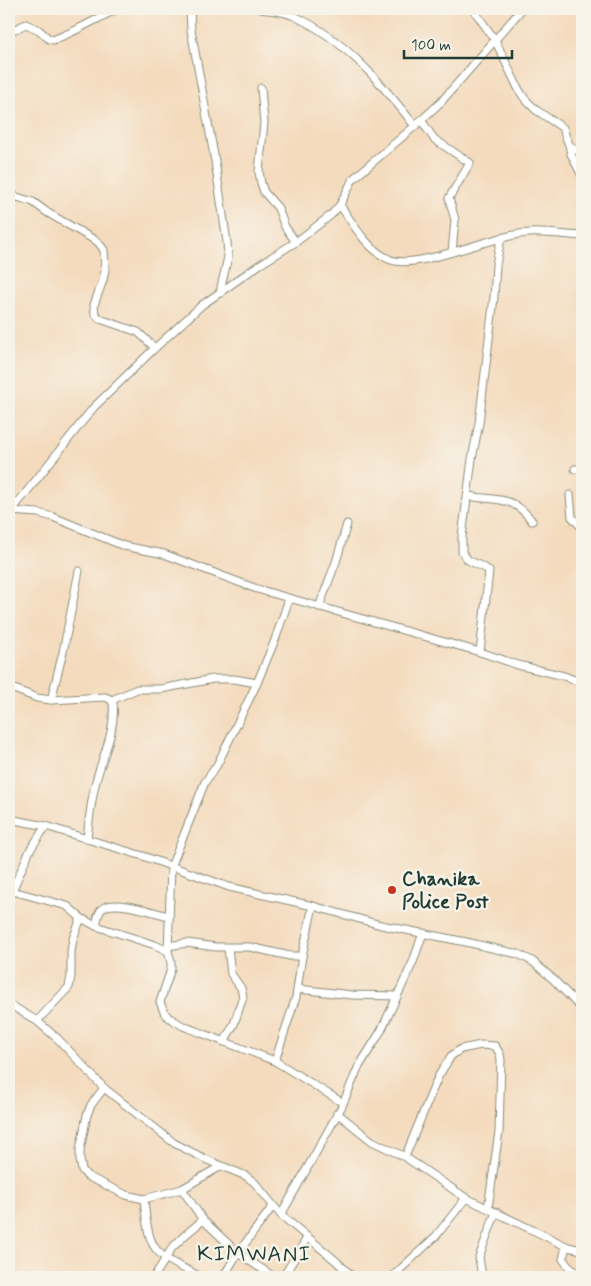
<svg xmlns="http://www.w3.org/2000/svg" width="591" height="1286" font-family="Mynerve,sans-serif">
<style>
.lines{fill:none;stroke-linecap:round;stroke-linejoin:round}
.street-casing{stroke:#8a8c79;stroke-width:9}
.street{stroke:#fff;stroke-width:7}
.poi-dot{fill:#c8321e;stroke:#f7f3e8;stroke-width:2}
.labels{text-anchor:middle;stroke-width:5;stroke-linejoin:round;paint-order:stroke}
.poi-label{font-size:20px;font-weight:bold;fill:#1f3d34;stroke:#f7f3e8;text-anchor:start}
.quarter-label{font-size:22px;letter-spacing:1px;fill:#1f3d34;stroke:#f7f3e8}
</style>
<rect width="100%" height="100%" fill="#f7f3e8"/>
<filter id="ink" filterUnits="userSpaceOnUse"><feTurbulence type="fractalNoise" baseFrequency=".02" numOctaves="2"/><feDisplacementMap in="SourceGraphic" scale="10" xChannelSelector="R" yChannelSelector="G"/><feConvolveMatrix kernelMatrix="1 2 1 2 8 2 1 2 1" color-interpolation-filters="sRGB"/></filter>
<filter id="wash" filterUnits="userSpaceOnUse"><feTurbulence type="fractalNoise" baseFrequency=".0096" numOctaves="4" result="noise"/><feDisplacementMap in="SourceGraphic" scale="20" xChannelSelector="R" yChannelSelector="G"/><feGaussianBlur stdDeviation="1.12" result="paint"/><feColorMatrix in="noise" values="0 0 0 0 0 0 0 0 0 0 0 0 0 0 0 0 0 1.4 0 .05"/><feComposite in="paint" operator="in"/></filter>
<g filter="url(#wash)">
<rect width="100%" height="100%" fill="#f4dbbe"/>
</g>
<g filter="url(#ink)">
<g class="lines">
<defs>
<g id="street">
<polyline points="190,9 191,30 215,161 227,242 228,257 221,287 221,293"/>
<path d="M 261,9 C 272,11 284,11 294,16 C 345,39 382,84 415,126"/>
<path d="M 473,9 L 495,40 L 519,90 L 525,99 L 536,110 L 563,128 C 567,141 568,149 582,152"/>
<polyline points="9,32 26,24 39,30 49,39 53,40 72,32 117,9"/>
<polyline points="261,88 264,123 260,161 259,172 261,183 264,192 278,208 285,227 296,242"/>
<polyline points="421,120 434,139 470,163 449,198 455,220 452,252"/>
<polyline points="569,145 571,154 582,176"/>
<polyline points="9,196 17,197 33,202 48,213 98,242 104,250 105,270 103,280 94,305 95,314 100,319 138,332 155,348"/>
<path d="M 340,205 C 353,224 368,251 391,260 C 419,270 495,234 529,233 C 546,232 565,235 582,236"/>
<polyline points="575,469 582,469"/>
<polyline points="570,495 572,517 582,528"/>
<path d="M 468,496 C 497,501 513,495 532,521"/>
<polyline points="10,511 38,513 53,517 124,546 164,554 257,589 480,652 518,665 564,676 582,683"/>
<polyline points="9,514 94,407 155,348 202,305 259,265 296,242 331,215 340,205 353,179 415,126 441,102 522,9"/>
<polyline points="319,607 336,562 347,524"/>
<polyline points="480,652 489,571 485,568 468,560 462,552 462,537 472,459 479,423 494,297 496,265 501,238"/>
<path d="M 9,687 L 37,698 L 51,700 L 105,697 L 110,699 L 113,703 C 116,730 103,755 96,781 C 91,800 89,820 87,839"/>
<polyline points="51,700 63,652 79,571"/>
<polyline points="112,700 137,689 161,689 213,679 234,679 257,683"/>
<polyline points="9,819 46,826 87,839 143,856 229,887 313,906 381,925 466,942 518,954 532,961 553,979 582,1009"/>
<polyline points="9,890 67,906 81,918 96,926 155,945 168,951 171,962 171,969 160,1002 164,1012 168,1017 183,1026 275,1061 343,1103"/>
<polyline points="12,891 30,850 46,826"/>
<path d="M 96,926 C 97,920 98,912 103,908 C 115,899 155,913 169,916"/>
<polyline points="168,946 187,943 216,947 250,947 290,956 302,956"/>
<polyline points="168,951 171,867 205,782 217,765 257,683 275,640 289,599"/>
<polyline points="298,989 352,995 397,996"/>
<polyline points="9,1004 37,1021 58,1039 104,1088 174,1143 205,1159 246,1176 255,1183 281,1215 335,1260 353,1277"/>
<polyline points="578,1004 582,994"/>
<polyline points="37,1021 69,987 71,976 71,952 73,939 81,918"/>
<polyline points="224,1042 234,1024 243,997 241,988 231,974 228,948"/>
<polyline points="275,1061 296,997 302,956 313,906"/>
<polyline points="104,1088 91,1105 87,1115 80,1150 80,1160 82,1170 87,1176 126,1195 144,1199 182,1189 221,1166"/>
<polyline points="337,1113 372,1141 405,1157 466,1198 568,1247 582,1250"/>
<polyline points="405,1157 438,1077 451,1056 461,1049 481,1045 495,1046 500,1054 501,1060 499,1132 488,1208"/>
<polyline points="182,1189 203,1220 238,1253 274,1277"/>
<path d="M 144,1199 C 149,1254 153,1253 201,1277"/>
<polyline points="281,1215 342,1106 358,1068 381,1031 413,962 423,933"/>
<polyline points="566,1246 563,1259 568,1266 582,1277"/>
<polyline points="154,1277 172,1248 184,1236 203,1220"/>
<polyline points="223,1277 238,1253 273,1206"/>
<polyline points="283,1277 307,1238"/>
<polyline points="392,1277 436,1236 466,1198"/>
<polyline points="482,1277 479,1257 496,1212"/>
</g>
</defs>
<use href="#street" class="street-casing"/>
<use href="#street" class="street"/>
</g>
</g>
<circle class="poi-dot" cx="392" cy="890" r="5"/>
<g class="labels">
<g class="poi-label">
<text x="402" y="885">Chanika<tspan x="402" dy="23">Police Post</tspan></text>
</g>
<g class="quarter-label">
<text x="254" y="1261">KIMWANI</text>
</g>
</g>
<rect width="591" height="1286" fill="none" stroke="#f7f3e8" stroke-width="30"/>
<path d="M404 50v8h108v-8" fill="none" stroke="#1f3d34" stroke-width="2.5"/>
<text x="411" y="50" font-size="15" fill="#1f3d34" stroke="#f7f3e8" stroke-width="4" paint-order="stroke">100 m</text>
</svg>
